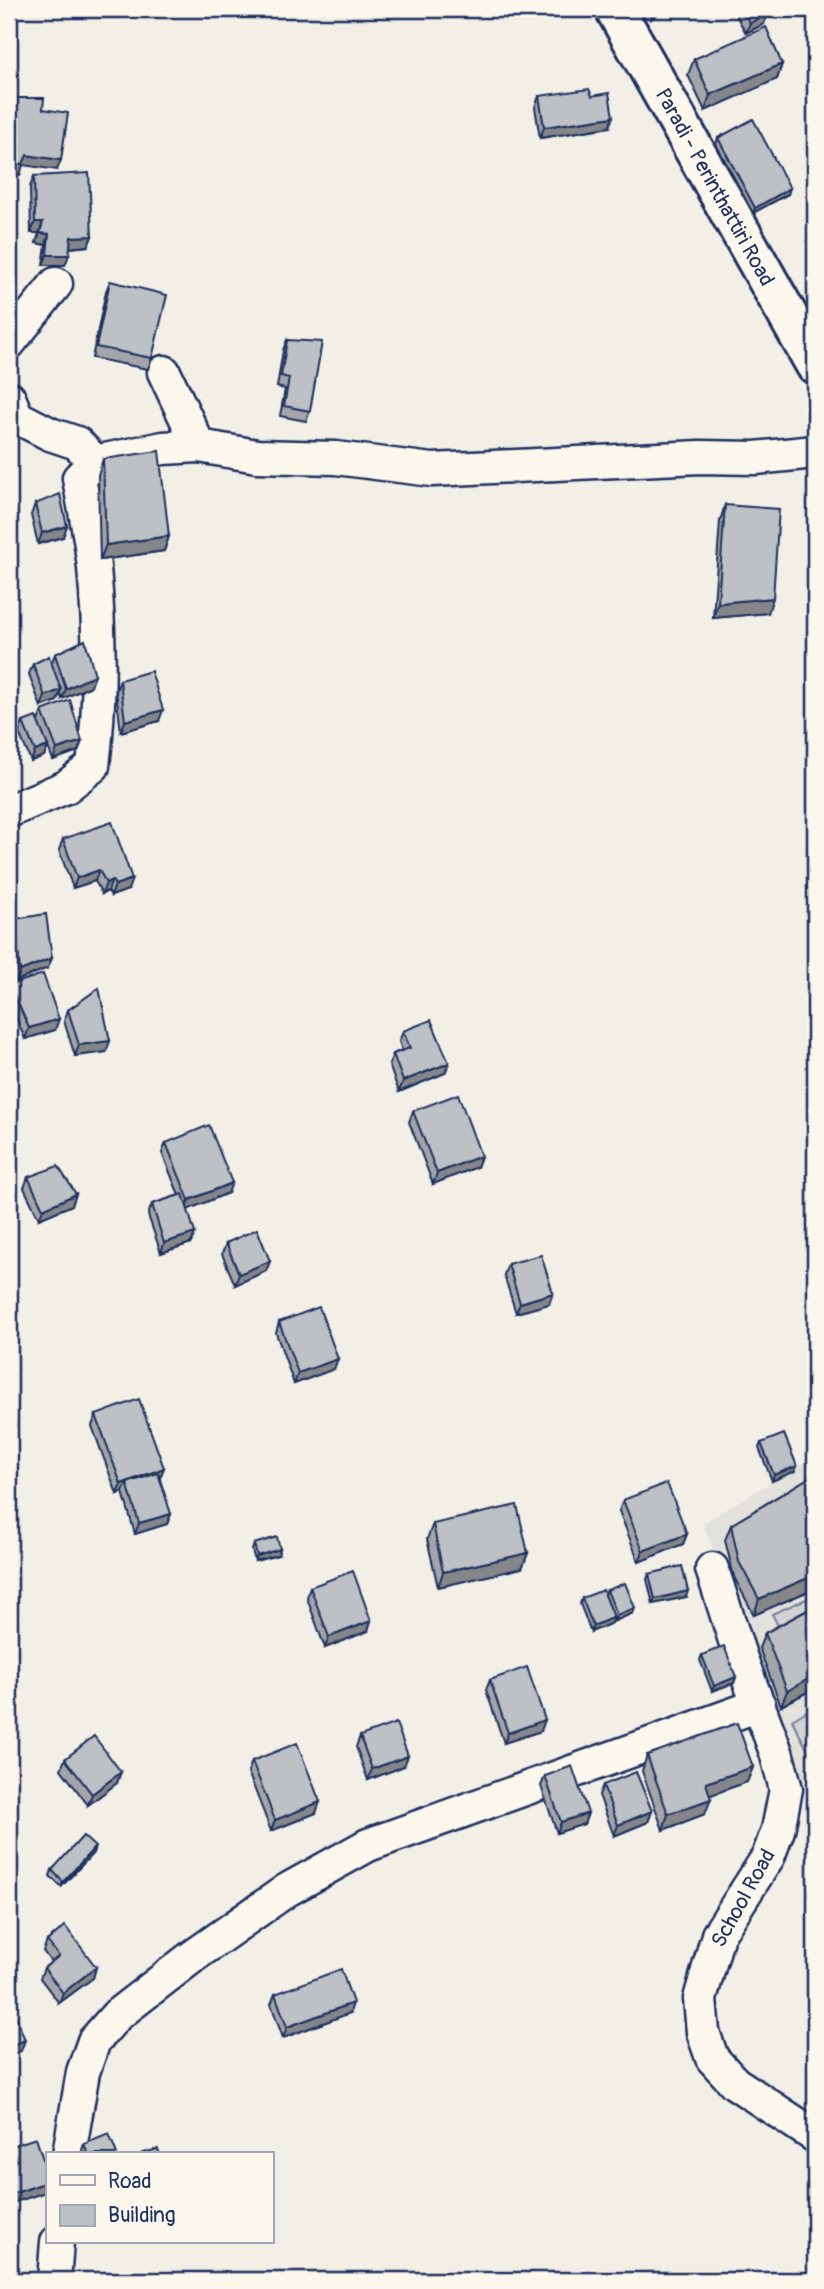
<svg xmlns="http://www.w3.org/2000/svg" width="824" height="2289" font-family="Pangolin,sans-serif">
<style>
.built{fill:#e2e1dc}
.green{fill:#d2d3d2;stroke:#768198;stroke-width:2}
.lines{fill:none;stroke-linecap:round;stroke-linejoin:round}
.street-casing{stroke:#1b2f5e;stroke-width:37}
.secondary-casing{stroke:#1b2f5e;stroke-width:44}
.street{stroke:#fbf7ec;stroke-width:32}
.secondary{stroke:#fbf7ec;stroke-width:38}
.wall{fill:#a3a5a9;stroke:#1b2f5e;stroke-width:2}
.shaded-wall{fill:#848689;stroke:#1b2f5e;stroke-width:2}
.building{fill:#bdc0c4;stroke:#1b2f5e;stroke-width:2}
.labels{text-anchor:middle;stroke-width:7;stroke-linejoin:round;paint-order:stroke}
.street-label{font-size:21px;fill:#1b2f5e;stroke:#fbf7ec}
</style>
<rect width="100%" height="100%" fill="#f2efe6"/>
<filter id="ink" filterUnits="userSpaceOnUse"><feTurbulence type="fractalNoise" baseFrequency=".0143" numOctaves="2"/><feDisplacementMap in="SourceGraphic" scale="14" xChannelSelector="R" yChannelSelector="G"/><feConvolveMatrix kernelMatrix="1 2 1 2 8 2 1 2 1" color-interpolation-filters="sRGB"/></filter>
<g filter="url(#ink)">
<polygon class="built" points="815,1456 815,1771 804,1781 703,1523"/>
<g class="green">
<polygon points="815,1595 815,1610 779,1628 772,1614"/>
<polygon points="815,1706 815,1749 809,1753 792,1720"/>
</g>
<g class="lines">
<defs>
<g id="street">
<polyline points="9,343 56,284"/>
<polyline points="164,372 199,446"/>
<polyline points="9,398 17,417 50,434 77,443 95,462"/>
<path d="M 9,811 L 66,787 L 93,766 C 101,701 100,633 94,568 C 91,538 84,508 79,478 L 95,462 L 163,448 L 199,446 L 257,456 L 336,458 L 432,470 L 700,457 L 755,458 L 815,452"/>
<polyline points="712,1569 740,1656 776,1752 786,1789 778,1830 768,1857 718,1935 700,1999 703,2032 712,2058 735,2083 815,2136"/>
<polyline points="69,2154 83,2072 94,2041 117,2015 192,1957 287,1890 368,1845 759,1705"/>
<polyline points="54,2280 57,2242"/>
</g>
<polyline id="secondary" points="615,9 815,364"/>
</defs>
<use href="#street" class="street-casing"/>
<use href="#secondary" class="secondary-casing"/>
<use href="#street" class="street"/>
<use href="#secondary" class="secondary"/>
</g>
<g class="wall">
<polygon points="646,9 665,9 651,19"/>
<polygon points="736,9 767,9 768,13 764,24 746,33 737,17"/>
<polygon points="694,59 782,64 777,79 705,111 688,75"/>
<polygon points="539,96 609,127 540,138 535,107"/>
<polygon points="718,138 788,194 753,213 716,144"/>
<polygon points="34,176 92,236 88,246 70,248 65,265 43,265 46,245 36,243 39,233 31,233 30,187"/>
<polygon points="110,281 152,358 148,369 92,358 106,291"/>
<polygon points="287,340 310,411 306,421 280,416 285,389 277,387 283,350"/>
<polygon points="103,459 169,536 164,551 100,560 98,475"/>
<polygon points="35,504 63,537 38,544 31,515"/>
<polygon points="725,505 768,613 713,618 720,521"/>
<polygon points="55,654 95,675 91,686 62,699 60,693 57,701 41,707 29,674 33,664 52,662"/>
<polygon points="120,680 159,721 121,732 116,691"/>
<polygon points="42,711 82,741 78,751 53,760 48,747 44,756 31,761 19,733 23,722 38,721"/>
<polygon points="63,839 128,890 111,896 108,891 102,894 95,881 73,888 59,850"/>
<polygon points="15,919 48,968 16,981 11,929"/>
<polygon points="10,985 55,1030 25,1039 9,1001 9,990"/>
<polygon points="68,1010 106,1052 75,1056 64,1021"/>
<polygon points="403,1031 449,1063 445,1073 399,1092 389,1065 393,1054 402,1050 399,1042"/>
<polygon points="413,1111 481,1156 477,1167 433,1184 409,1122"/>
<polygon points="166,1143 228,1193 188,1209 191,1243 161,1253 148,1215 152,1204 179,1195 162,1153"/>
<polygon points="28,1177 76,1194 72,1205 39,1219 24,1188"/>
<polygon points="226,1243 270,1261 266,1271 235,1285 222,1254"/>
<polygon points="508,1264 549,1304 516,1313 504,1275"/>
<polygon points="279,1322 334,1369 294,1384 276,1333"/>
<polygon points="96,1415 171,1514 167,1524 135,1534 123,1492 117,1494 92,1426"/>
<polygon points="761,1443 797,1466 795,1471 772,1481 759,1448"/>
<polygon points="815,1474 815,1588 754,1615 734,1577 725,1540 731,1525"/>
<polygon points="623,1500 687,1534 683,1544 639,1562 619,1511"/>
<polygon points="433,1524 528,1553 522,1568 438,1587 427,1539"/>
<polygon points="254,1544 278,1555 255,1561 252,1550"/>
<polygon points="649,1574 686,1597 653,1604 647,1579"/>
<polygon points="310,1587 368,1631 325,1648 307,1598"/>
<polygon points="607,1590 635,1608 633,1613 615,1621 614,1619 612,1623 591,1632 580,1604 582,1598 605,1594"/>
<polygon points="815,1606 815,1688 781,1706 759,1648 765,1633"/>
<polygon points="702,1655 736,1677 734,1683 712,1691 700,1660"/>
<polygon points="490,1680 541,1731 504,1743 486,1690"/>
<polygon points="360,1736 404,1766 368,1780 356,1747"/>
<polygon points="647,1755 753,1767 747,1782 710,1795 705,1814 663,1830 642,1771"/>
<polygon points="65,1759 117,1783 88,1805 61,1769"/>
<polygon points="252,1761 316,1813 271,1831 248,1772"/>
<polygon points="545,1776 588,1813 584,1824 557,1833 541,1786"/>
<polygon points="603,1785 652,1811 648,1822 614,1836 599,1795"/>
<polygon points="93,1853 61,1887 50,1876 52,1870"/>
<polygon points="47,1941 96,1967 93,1978 59,2003 40,1978 44,1968 51,1962 43,1951"/>
<polygon points="275,1994 350,2013 283,2038 271,2004"/>
<polygon points="84,2144 117,2154 84,2154 82,2150"/>
</g>
<g class="shaded-wall">
<polygon points="655,9 665,9 651,19"/>
<polygon points="768,13 764,24 746,33 750,23"/>
<polygon points="782,64 777,79 705,111 710,95"/>
<polygon points="613,117 609,127 540,138 544,127"/>
<polygon points="27,155 61,160 57,170 23,165 20,175 9,175 9,164"/>
<polygon points="790,188 788,194 753,213 755,208"/>
<polygon points="35,222 43,222 39,233 31,233"/>
<polygon points="40,233 49,234 46,245 36,243"/>
<polygon points="92,236 88,246 67,248 71,237"/>
<polygon points="47,255 69,255 65,265 43,265"/>
<polygon points="67,526 63,537 38,544 42,533"/>
<polygon points="169,536 164,551 100,560 106,545"/>
<polygon points="773,598 768,613 713,618 718,603"/>
<polygon points="95,675 91,686 62,699 66,689"/>
<polygon points="61,690 57,701 41,707 45,696"/>
<polygon points="163,710 159,721 121,732 125,721"/>
<polygon points="82,741 78,751 53,760 57,749"/>
<polygon points="48,746 44,756 31,761 35,751"/>
<polygon points="99,870 95,881 73,888 77,878"/>
<polygon points="132,879 128,890 111,896 115,885"/>
<polygon points="112,880 108,891 102,894 106,883"/>
<polygon points="52,958 48,968 16,981 20,971"/>
<polygon points="59,1019 55,1030 25,1039 29,1028"/>
<polygon points="110,1041 106,1052 75,1056 79,1045"/>
<polygon points="449,1063 445,1073 399,1092 403,1081"/>
<polygon points="481,1156 477,1167 433,1184 437,1173"/>
<polygon points="232,1183 228,1193 185,1211 189,1200"/>
<polygon points="76,1194 72,1205 39,1219 43,1209"/>
<polygon points="195,1233 191,1243 161,1253 164,1243"/>
<polygon points="270,1261 266,1271 235,1285 239,1274"/>
<polygon points="553,1293 549,1304 516,1313 520,1303"/>
<polygon points="338,1359 334,1369 294,1384 298,1373"/>
<polygon points="797,1466 795,1471 772,1481 774,1475"/>
<polygon points="164,1468 160,1478 127,1483 123,1492 117,1494 121,1484"/>
<polygon points="171,1514 167,1524 135,1534 139,1523"/>
<polygon points="687,1534 683,1544 639,1562 643,1551"/>
<polygon points="280,1549 278,1555 255,1561 257,1556"/>
<polygon points="528,1553 522,1568 438,1587 443,1572"/>
<polygon points="815,1575 815,1588 754,1615 759,1599"/>
<polygon points="688,1591 686,1597 653,1604 655,1599"/>
<polygon points="635,1608 633,1613 615,1621 617,1615"/>
<polygon points="614,1617 612,1623 591,1632 593,1626"/>
<polygon points="371,1621 368,1631 325,1648 329,1637"/>
<polygon points="815,1675 815,1688 781,1706 787,1691"/>
<polygon points="736,1677 734,1683 712,1691 714,1686"/>
<polygon points="545,1720 541,1731 504,1743 508,1733"/>
<polygon points="408,1756 404,1766 368,1780 372,1769"/>
<polygon points="753,1767 747,1782 700,1799 706,1783"/>
<polygon points="121,1772 117,1783 88,1805 92,1794"/>
<polygon points="711,1799 705,1814 663,1830 668,1814"/>
<polygon points="320,1802 316,1813 271,1831 275,1820"/>
<polygon points="652,1811 648,1822 614,1836 618,1825"/>
<polygon points="588,1813 584,1824 557,1833 561,1822"/>
<polygon points="95,1847 93,1853 61,1887 63,1882"/>
<polygon points="96,1967 93,1978 59,2003 63,1993"/>
<polygon points="353,2003 350,2013 283,2038 287,2027"/>
<polygon points="25,2040 21,2051 9,2056 9,2047"/>
<polygon points="47,2182 46,2192 9,2204 9,2195"/>
</g>
<g class="building">
<polygon points="743,9 767,9 768,13 750,23"/>
<polygon points="766,27 782,64 710,95 694,59"/>
<polygon points="589,89 592,96 609,93 613,117 544,127 539,96"/>
<polygon points="9,98 44,98 43,109 68,113 61,160 27,155 23,164 9,164"/>
<polygon points="753,119 790,188 755,208 718,138"/>
<polygon points="89,173 92,236 71,237 69,255 47,255 49,234 40,233 43,222 35,222 34,176"/>
<polygon points="110,281 167,295 152,358 96,347"/>
<polygon points="287,340 322,342 310,411 284,406 289,378 281,376"/>
<polygon points="159,451 169,536 106,545 103,459"/>
<polygon points="60,494 67,526 42,533 35,504"/>
<polygon points="725,505 779,509 773,598 718,603"/>
<polygon points="85,640 95,675 66,689 55,654"/>
<polygon points="49,656 61,690 45,696 33,664"/>
<polygon points="151,671 163,710 125,721 120,680"/>
<polygon points="70,700 82,741 57,749 42,711"/>
<polygon points="36,717 48,746 35,751 23,722"/>
<polygon points="112,822 132,879 115,885 112,880 106,883 99,870 77,878 63,839"/>
<polygon points="46,914 52,958 20,971 15,919"/>
<polygon points="43,974 59,1019 29,1028 10,985"/>
<polygon points="99,988 110,1041 79,1045 68,1010"/>
<polygon points="431,1020 449,1063 403,1081 393,1054 410,1048 403,1031"/>
<polygon points="458,1094 481,1156 437,1173 413,1111"/>
<polygon points="209,1125 232,1183 189,1200 166,1143"/>
<polygon points="58,1166 76,1194 43,1209 28,1177"/>
<polygon points="183,1194 195,1233 164,1243 152,1204"/>
<polygon points="257,1229 270,1261 239,1274 226,1243"/>
<polygon points="541,1255 553,1293 520,1303 508,1264"/>
<polygon points="319,1307 338,1359 298,1373 279,1322"/>
<polygon points="139,1399 164,1468 121,1484 96,1415"/>
<polygon points="784,1434 797,1466 774,1475 761,1443"/>
<polygon points="158,1473 171,1514 139,1523 127,1483"/>
<polygon points="815,1474 815,1575 759,1599 739,1562 731,1525"/>
<polygon points="667,1483 687,1534 643,1551 623,1500"/>
<polygon points="517,1505 528,1553 443,1572 433,1524"/>
<polygon points="277,1537 280,1549 257,1556 254,1544"/>
<polygon points="682,1566 688,1591 655,1599 649,1574"/>
<polygon points="353,1571 371,1621 329,1637 310,1587"/>
<polygon points="625,1583 635,1608 617,1615 607,1590"/>
<polygon points="603,1590 614,1617 593,1626 582,1598"/>
<polygon points="815,1606 815,1675 787,1691 765,1633"/>
<polygon points="724,1646 736,1677 714,1686 702,1655"/>
<polygon points="527,1667 545,1720 508,1733 490,1680"/>
<polygon points="396,1723 408,1756 372,1769 360,1736"/>
<polygon points="737,1723 753,1767 706,1783 711,1799 668,1814 647,1755"/>
<polygon points="94,1736 121,1772 92,1794 65,1759"/>
<polygon points="297,1743 320,1802 275,1820 252,1761"/>
<polygon points="572,1766 588,1813 561,1822 545,1776"/>
<polygon points="636,1772 652,1811 618,1825 603,1785"/>
<polygon points="83,1836 95,1847 63,1882 52,1870"/>
<polygon points="65,1926 96,1967 63,1993 44,1968 59,1956 47,1941"/>
<polygon points="341,1969 353,2003 287,2027 275,1994"/>
<polygon points="9,1998 25,2040 9,2047"/>
<polygon points="109,2134 117,2154 88,2154 84,2144"/>
<polygon points="36,2138 47,2172 47,2182 9,2195 9,2147"/>
<polygon points="158,2149 160,2154 140,2154"/>
</g>
</g>
<g class="labels">
<g class="street-label">
<text transform="translate(715 187) rotate(61)" y="7">Paradi - Perinthattiri Road</text>
<text transform="translate(743 1898) rotate(-61)" y="7">School Road</text>
</g>
</g>
<rect width="824" height="2289" fill="none" stroke="#fbf7ec" stroke-width="35"/>
<rect x="18" y="18" width="789" height="2254" fill="none" stroke="#1b2f5e" stroke-width="2.5" filter="url(#ink)"/>
<rect x="46" y="2152" width="228" height="91" fill="#fbf7ec" stroke="#a1a7b3" stroke-width="2"/>
<rect x="60" y="2175" width="35" height="10" fill="#fbf7ec" stroke="#a1a7b3" stroke-width="2"/>
<text x="108" y="2188" font-size="21" fill="#1b2f5e">Road</text>
<rect x="60" y="2205" width="35" height="21" fill="#bdc0c4" stroke="#a1a7b3" stroke-width="2"/>
<text x="108" y="2222" font-size="21" fill="#1b2f5e">Building</text>
</svg>
